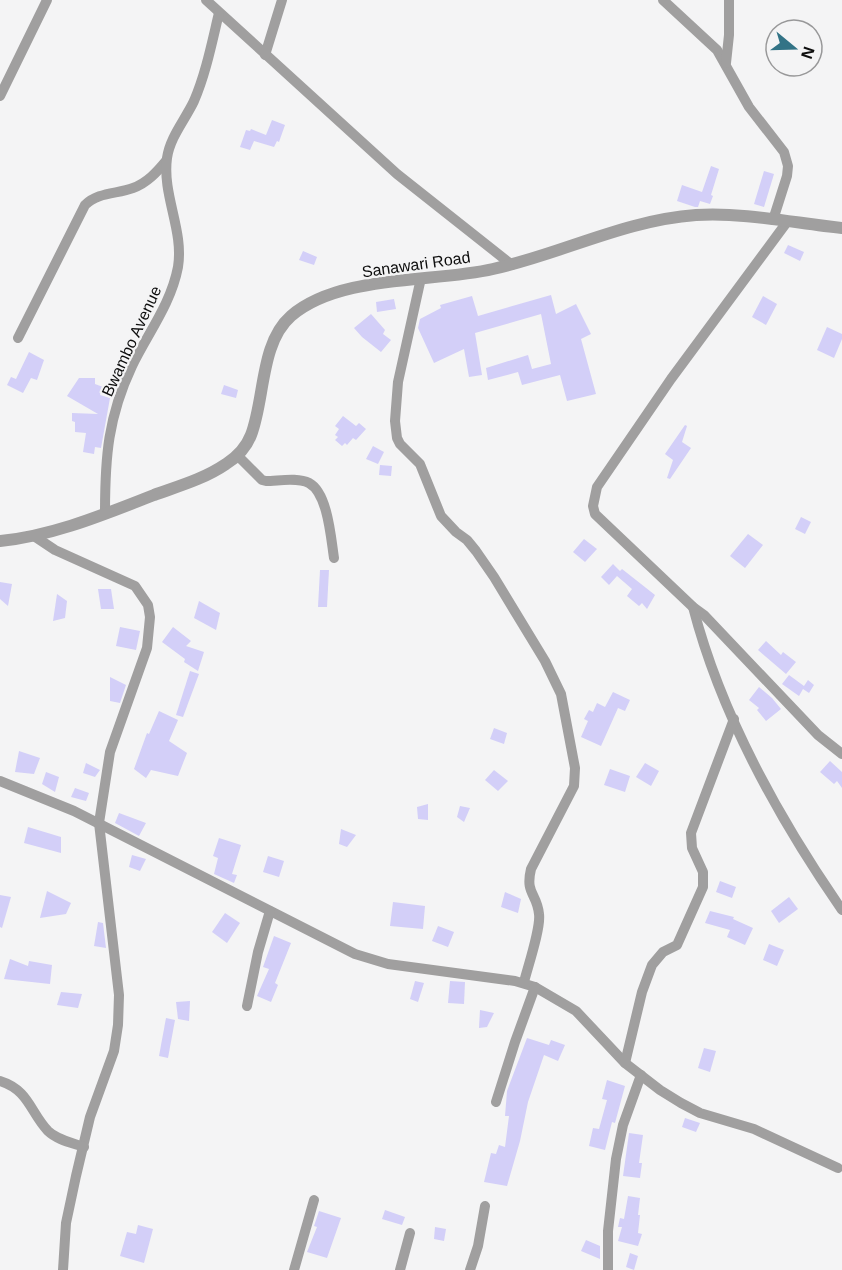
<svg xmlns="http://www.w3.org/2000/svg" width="842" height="1270" font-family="Arial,sans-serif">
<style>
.building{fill:#d3cff8}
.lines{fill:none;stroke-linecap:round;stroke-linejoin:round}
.minor{stroke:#a09f9f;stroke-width:10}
.tertiary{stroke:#a09f9f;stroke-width:12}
.labels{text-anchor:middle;stroke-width:4.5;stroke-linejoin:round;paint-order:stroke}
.street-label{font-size:16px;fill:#0e0e0e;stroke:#f4f4f5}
</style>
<rect width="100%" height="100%" fill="#f4f4f5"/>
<g class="building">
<polygon points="272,120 285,125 279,142 277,141 274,147 254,141 250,150 240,147 246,130 250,131 251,129 266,135"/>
<polygon points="711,166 719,169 711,195 713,196 710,204 700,201 698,207 695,207 677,201 682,185 702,192"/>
<polygon points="764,171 774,174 764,207 754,204"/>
<polygon points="788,245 804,252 800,261 784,253"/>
<polygon points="303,251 317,257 314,265 299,260"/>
<polygon points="551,295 556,314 576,304 591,334 581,339 596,394 567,401 560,375 522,385 518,372 488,380 486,368 528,355 532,369 551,364 541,314 475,333 482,375 469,377 464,349 434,363 418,328 420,319 441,308 440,305 472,296 478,316"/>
<polygon points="763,296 777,304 766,325 752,317"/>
<polygon points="394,299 396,309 377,312 376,302"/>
<polygon points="371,314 385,330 383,334 391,340 381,352 362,337 354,328"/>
<polygon points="827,327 842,334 842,339 834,358 817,350"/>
<polygon points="29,352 44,360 37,380 31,378 23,393 7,385 11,377 16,379"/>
<polygon points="79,378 95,378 95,384 103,387 100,395 110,398 101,448 95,447 94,454 83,452 86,433 75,432 75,422 72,421 72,413 98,414 67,396"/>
<polygon points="224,385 238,390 236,398 221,394"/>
<polygon points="343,416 356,426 359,423 366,429 356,440 353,438 347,445 345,443 342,446 335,440 338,437 335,435 339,429 335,426"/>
<polygon points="685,425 687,426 682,442 691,448 670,479 667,478 673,460 665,454"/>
<polygon points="373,446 384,452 378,464 366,459"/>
<polygon points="380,465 392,466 391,476 379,475"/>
<polygon points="801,517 811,522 805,534 795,529"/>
<polygon points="748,534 763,545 745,568 730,556"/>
<polygon points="584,539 597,549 585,562 573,552"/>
<polygon points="613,564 620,571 622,569 655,595 647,609 642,603 639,606 627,596 632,589 617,576 609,585 601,577"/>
<polygon points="320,570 329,570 327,607 318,607"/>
<polygon points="0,582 12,584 8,606 0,599"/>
<polygon points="98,589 111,589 114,609 101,609"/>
<polygon points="57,594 67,601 65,618 53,621"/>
<polygon points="199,601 220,613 216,630 194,618"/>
<polygon points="120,627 140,631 136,650 116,646"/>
<polygon points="173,627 191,641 186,646 204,652 198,671 184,662 185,659 162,642"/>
<polygon points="766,641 781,655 783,652 796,662 786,674 758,650"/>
<polygon points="190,671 199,674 183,717 176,715"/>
<polygon points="789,675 804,686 808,680 814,685 809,693 803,689 799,696 782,684"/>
<polygon points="110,677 126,685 120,703 110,701"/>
<polygon points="759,687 772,698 781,709 766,721 757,710 759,708 749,700"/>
<polygon points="613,692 630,700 625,711 618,708 601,746 581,737 588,721 584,719 589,710 593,712 597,703 605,707"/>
<polygon points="159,711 178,720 169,741 187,753 178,776 151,770 146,778 134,769 147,733 149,734"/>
<polygon points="494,728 507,733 504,744 490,739"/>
<polygon points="19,751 40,758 34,774 15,772"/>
<polygon points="830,761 842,772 842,788 837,781 834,784 820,772"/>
<polygon points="86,763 100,770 95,777 83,773"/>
<polygon points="645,763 659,771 651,786 636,777"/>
<polygon points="610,769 630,776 625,792 604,785"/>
<polygon points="494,770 508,781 498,791 485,780"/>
<polygon points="46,772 59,777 55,792 42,784"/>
<polygon points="75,788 89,793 86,801 71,797"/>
<polygon points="428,804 428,820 418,819 417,807"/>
<polygon points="460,806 470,808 464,822 457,817"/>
<polygon points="119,813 146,823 139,836 115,823"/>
<polygon points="28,827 61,837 61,853 24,843"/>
<polygon points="341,829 356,835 347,847 339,844"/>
<polygon points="219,838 241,845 232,874 237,875 234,883 214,874 218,858 213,856"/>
<polygon points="132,855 146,859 140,871 129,867"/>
<polygon points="268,856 284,861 279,877 263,872"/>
<polygon points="720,881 736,887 732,898 716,892"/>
<polygon points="47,891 71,903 66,914 40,918"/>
<polygon points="505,892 521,899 518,913 501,907"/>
<polygon points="0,895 11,897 2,928 0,927"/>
<polygon points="789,897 798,909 779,923 771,911"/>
<polygon points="393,902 425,906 423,929 390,926"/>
<polygon points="710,911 734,917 733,919 753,928 745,945 727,937 730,930 705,923"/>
<polygon points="225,913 240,923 227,943 212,932"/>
<polygon points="98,922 103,923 106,948 94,946"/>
<polygon points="438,926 454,932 448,947 432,941"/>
<polygon points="274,936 291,943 275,983 278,985 271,1002 257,996 269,969 263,967"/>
<polygon points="769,944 784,950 777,966 763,960"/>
<polygon points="10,959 28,966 29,961 52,965 50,984 4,979"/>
<polygon points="415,981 424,983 418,1002 410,999"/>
<polygon points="450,981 465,982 464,1004 448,1003"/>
<polygon points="61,992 82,994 78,1008 57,1005"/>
<polygon points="190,1001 189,1021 178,1019 176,1002"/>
<polygon points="480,1010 494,1013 487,1027 479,1028"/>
<polygon points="166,1018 175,1020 168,1058 159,1056"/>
<polygon points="527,1038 549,1045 551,1040 565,1045 558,1061 544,1055 528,1102 520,1141 507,1186 484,1182 491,1153 496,1154 499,1145 505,1147 509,1116 505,1116 507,1091"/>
<polygon points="704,1048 716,1051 710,1072 698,1068"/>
<polygon points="607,1080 625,1086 615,1123 612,1122 605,1150 589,1146 593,1128 599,1129 607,1100 602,1099"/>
<polygon points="685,1118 700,1123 696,1132 682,1127"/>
<polygon points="629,1133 643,1135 639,1163 642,1163 640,1178 623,1176"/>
<polygon points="628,1196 640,1198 638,1215 640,1215 638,1233 642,1234 638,1246 618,1241 622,1227 618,1227 620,1218 624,1219"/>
<polygon points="385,1210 405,1217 402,1225 382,1219"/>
<polygon points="319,1211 341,1218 327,1258 307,1252 317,1227 314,1226"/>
<polygon points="138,1225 153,1229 144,1263 120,1256 127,1232 136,1234"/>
<polygon points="435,1227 446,1229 444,1241 434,1239"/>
<polygon points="586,1240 600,1246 600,1259 581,1251"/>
<polygon points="630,1253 638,1256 634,1270 626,1267"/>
</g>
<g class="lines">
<g class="minor">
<polyline points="206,0 397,174 512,265"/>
<polyline points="663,0 717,50 749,107 784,152 788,166 787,176 773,220"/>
<polyline points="265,55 282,0"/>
<polyline points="726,63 729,35 729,0"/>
<polyline points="0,96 47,0"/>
<polyline points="787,222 671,379 597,487 593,506 595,514 693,607 704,615 818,735 842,754"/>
<path d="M 421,278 L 398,382 L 395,421 L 397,438 L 400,444 L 420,464 L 441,516 L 456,532 L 467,540 L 476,551 L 494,577 L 545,661 L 561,694 L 575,768 L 574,786 L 531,869 C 525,894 537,893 539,914 C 541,928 528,966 524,982"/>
<path d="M 18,338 L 85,205 C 98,192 117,194 133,188 C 147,183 157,172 166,161"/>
<path d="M 238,456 L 262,480 L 266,481 C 278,481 298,477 309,483 C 328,493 331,539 334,558"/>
<path d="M 105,513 C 105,457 108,417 132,366 C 148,333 171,304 178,267 C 184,230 162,195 167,158 C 170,137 185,120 194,101 C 206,73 212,42 219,13"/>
<polyline points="34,536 55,550 135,586 148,605 150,617 147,648 110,752 99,823 119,995 118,1025 114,1051 90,1117 76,1176 66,1223 63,1270"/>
<path d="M 693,607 C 721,715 779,819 842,910"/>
<polyline points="0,781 74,811 355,954 388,964 515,981 535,987 576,1011 625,1063 660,1090 681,1103 700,1113 754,1129 838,1168"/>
<polyline points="247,1006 258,952 270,911"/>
<polyline points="625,1063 642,992 652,965 663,952 677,945 703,887 703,872 692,848 691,833 734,719"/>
<path d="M 0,1081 C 29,1090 30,1112 48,1131 C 57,1140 73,1143 84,1147"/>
<polyline points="496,1102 515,1042 535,987"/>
<polyline points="294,1270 314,1200"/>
<polyline points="400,1270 410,1233"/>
<polyline points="470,1270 478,1246 485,1206"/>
<polyline points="608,1270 608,1231 616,1159 623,1125 641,1075"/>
</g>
<path class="tertiary" d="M 0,541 C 53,536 105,514 154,495 C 179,486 204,479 226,464 C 237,457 246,448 251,435 C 265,399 260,343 291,316 C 340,274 433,283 493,269 C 561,254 625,220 696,215 C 744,212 794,223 842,228"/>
</g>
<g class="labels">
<g class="street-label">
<text transform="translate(416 264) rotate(-8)" y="6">Sanawari Road</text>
<text transform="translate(131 341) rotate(-65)" y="6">Bwambo Avenue</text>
</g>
</g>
<g transform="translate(794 48) rotate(109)"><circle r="28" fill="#f4f4f5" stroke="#989899" stroke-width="1.5"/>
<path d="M0-4.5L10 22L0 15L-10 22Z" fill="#327386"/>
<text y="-9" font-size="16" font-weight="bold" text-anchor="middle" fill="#0e0e0e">N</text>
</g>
</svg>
